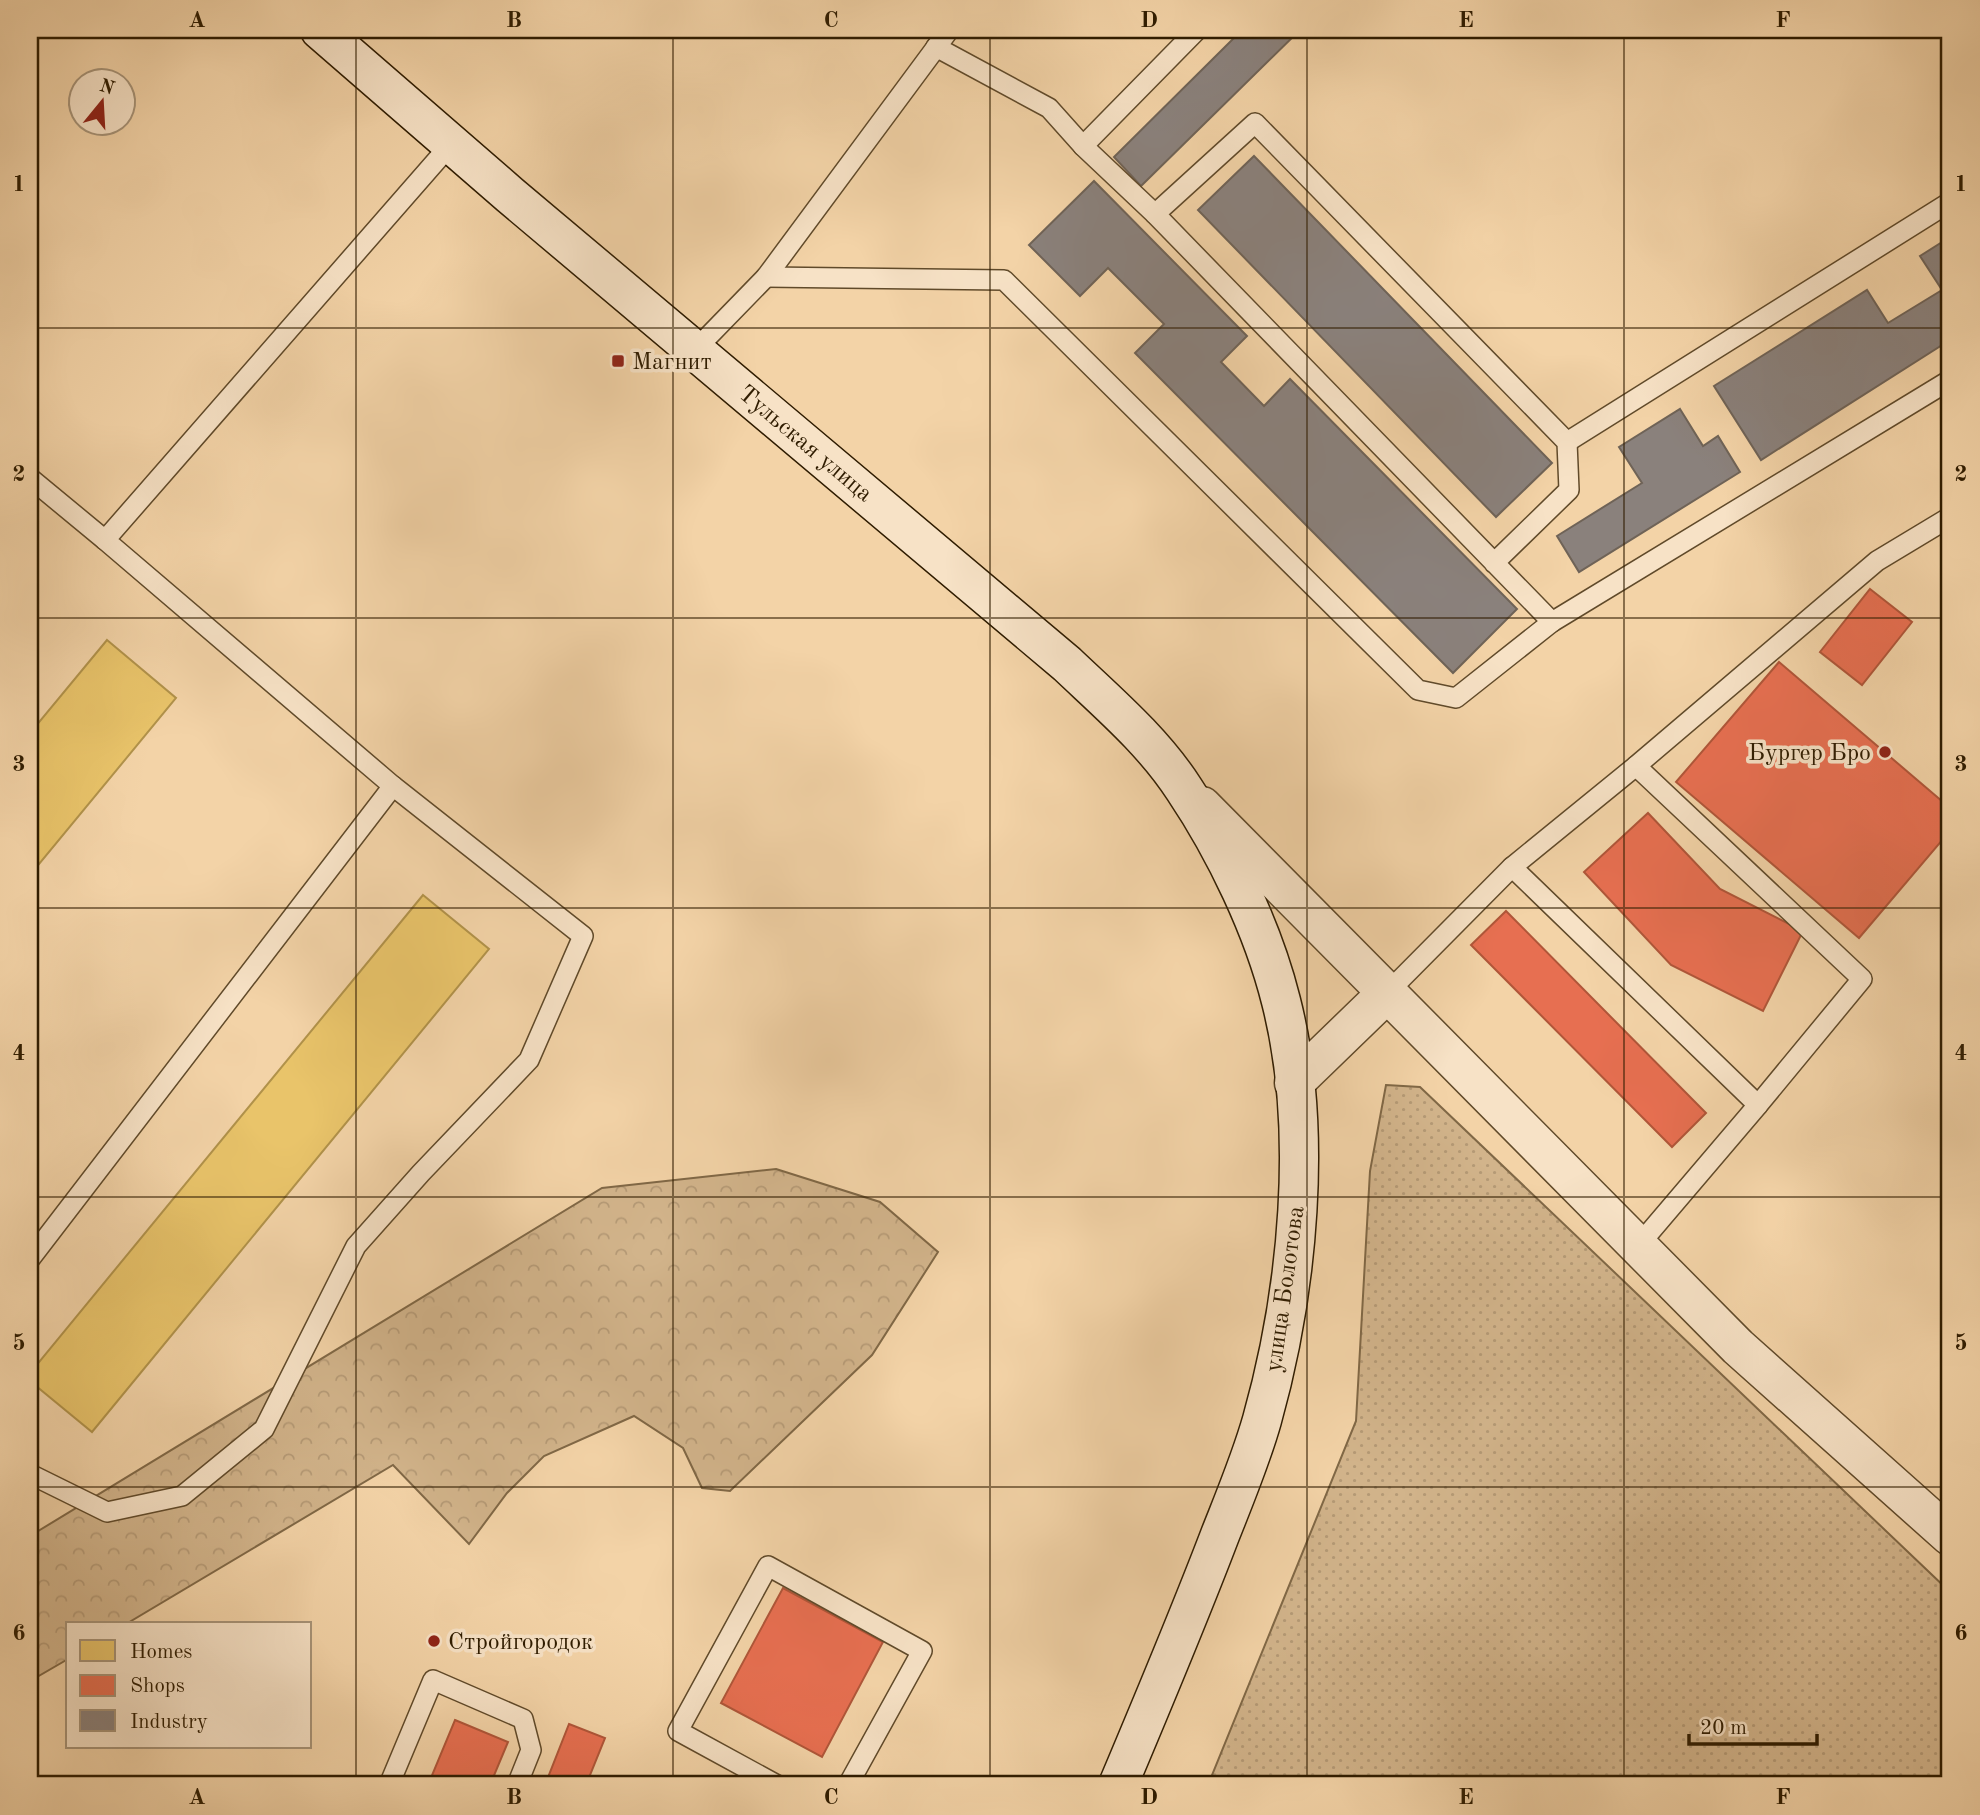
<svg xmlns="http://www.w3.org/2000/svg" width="1980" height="1815" font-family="'Old Standard TT',serif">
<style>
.grass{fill:url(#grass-dots);stroke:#806846;stroke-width:2}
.forest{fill:url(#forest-crowns);stroke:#806846;stroke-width:2}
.homes{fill:#e9c46a;stroke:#b1924a;stroke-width:2}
.shops{fill:#e76f51;stroke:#b05639;stroke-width:2}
.industry{fill:#8a817c;stroke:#6f6357;stroke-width:2}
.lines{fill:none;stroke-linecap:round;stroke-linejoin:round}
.lane-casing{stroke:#604a2a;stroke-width:22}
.street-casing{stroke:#604a2a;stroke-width:41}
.secondary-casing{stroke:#2f1c00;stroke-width:41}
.lane{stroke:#f7e2c6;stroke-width:19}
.street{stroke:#f7e2c6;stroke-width:38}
.secondary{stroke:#f7e2c6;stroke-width:38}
.grid{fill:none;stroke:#2f1c00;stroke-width:2;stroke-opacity:0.55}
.poi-dot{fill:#8f2418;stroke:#f7e2c6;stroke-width:2.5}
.labels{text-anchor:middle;stroke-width:7;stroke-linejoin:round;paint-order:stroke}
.poi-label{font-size:24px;fill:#2f1c00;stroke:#f7e2c6;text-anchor:start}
.street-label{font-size:24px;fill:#2f1c00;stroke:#f7e2c6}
.neatline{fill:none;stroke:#2f1c00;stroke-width:2.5}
.grid-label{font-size:23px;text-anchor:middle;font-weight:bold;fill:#2f1c00}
</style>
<defs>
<pattern id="grass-dots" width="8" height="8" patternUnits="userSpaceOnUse" patternTransform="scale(1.75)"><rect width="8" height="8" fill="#d2b48b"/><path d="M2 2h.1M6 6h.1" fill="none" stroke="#b59a76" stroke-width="1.8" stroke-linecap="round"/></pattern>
<pattern id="forest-crowns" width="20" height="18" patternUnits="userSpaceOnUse" patternTransform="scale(1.75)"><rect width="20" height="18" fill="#d2b48b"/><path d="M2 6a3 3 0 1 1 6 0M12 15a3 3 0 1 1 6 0" fill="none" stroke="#b59a76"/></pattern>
</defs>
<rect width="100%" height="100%" fill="#f3d3a7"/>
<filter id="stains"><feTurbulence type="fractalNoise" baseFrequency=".00286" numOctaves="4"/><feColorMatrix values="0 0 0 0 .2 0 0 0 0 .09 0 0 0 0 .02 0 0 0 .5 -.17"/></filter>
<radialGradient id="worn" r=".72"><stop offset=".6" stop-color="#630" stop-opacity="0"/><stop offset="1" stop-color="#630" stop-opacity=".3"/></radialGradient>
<polygon class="grass" points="1386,1085 1420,1087 1950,1592 1950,1785 1208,1785 1356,1421 1370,1171"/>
<polygon class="forest" points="776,1169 880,1202 938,1252 872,1355 730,1491 702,1488 683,1448 634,1416 544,1456 507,1493 469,1544 393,1465 126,1624 68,1624 68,1659 30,1681 30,1536 602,1188"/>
<g class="homes">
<polygon points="107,640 176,698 30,875 30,733"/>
<polygon points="423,895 489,949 92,1432 30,1381 30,1373"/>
</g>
<g class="shops">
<polygon points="1870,589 1912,622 1862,685 1820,652"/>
<polygon points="1779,662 1950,808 1950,831 1859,938 1676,782"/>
<polygon points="1648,813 1720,889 1803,931 1763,1011 1671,965 1584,872"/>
<polygon points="1506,911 1706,1113 1672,1147 1471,945"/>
<polygon points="783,1588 883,1642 822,1757 721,1703"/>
<polygon points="455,1720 508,1742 490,1785 428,1785"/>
<polygon points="569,1724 605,1738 586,1785 545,1785"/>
</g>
<g class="industry">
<polygon points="1242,30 1300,30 1141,186 1114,157"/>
<polygon points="1254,156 1552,463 1496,517 1198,210"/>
<polygon points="1094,181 1247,336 1221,362 1264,406 1290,379 1517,609 1453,673 1135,353 1164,324 1108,268 1080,296 1029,245"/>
<polygon points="1950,237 1950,340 1761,460 1714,386 1867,290 1888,323 1942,290 1920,256"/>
<polygon points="1680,409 1703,446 1718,436 1740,472 1579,572 1557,536 1642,483 1619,447"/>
</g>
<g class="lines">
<defs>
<g id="lane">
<polyline points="936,47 1049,108 1083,146"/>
<polyline points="1155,214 1083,146 1197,30"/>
<polyline points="766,277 1004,280 1418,690 1456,698 1552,622"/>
<polyline points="695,350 766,277 949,30"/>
<polyline points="1567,442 1950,202"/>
<polyline points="30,478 105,540"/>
<polyline points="1494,563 1569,490 1567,442 1255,123 1155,214 1552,622 1950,380"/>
<polyline points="1636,766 1877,561 1950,517"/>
<polyline points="1512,867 1636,766 1862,979 1758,1105"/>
<polyline points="1387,993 1512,867 1758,1105 1638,1246"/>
<polyline points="30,1259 393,786 105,540 451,144"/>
<polyline points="30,1474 107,1512 182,1496 264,1429 356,1246 421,1173 529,1060 583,936 393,786"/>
<polyline points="389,1785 433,1680 523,1719 531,1750 517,1785"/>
<polyline points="777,1785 678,1731 768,1566 922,1651 848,1785"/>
</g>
<g id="street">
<polyline points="1202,806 1738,1347 1950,1536"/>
<polyline points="1294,1083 1387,993"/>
</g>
<path id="secondary" d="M 320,30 L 510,195 L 1067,664 C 1108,703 1153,741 1184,789 C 1225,850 1263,929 1281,1001 C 1314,1130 1298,1292 1262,1420 C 1251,1459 1235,1497 1220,1535 C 1188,1619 1153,1702 1118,1785"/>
</defs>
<use href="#lane" class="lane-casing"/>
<use href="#street" class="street-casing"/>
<use href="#secondary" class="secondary-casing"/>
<use href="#lane" class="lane"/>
<use href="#street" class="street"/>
<use href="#secondary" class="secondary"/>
</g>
<path class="grid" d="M 356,30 L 356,1785M 673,30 L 673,1785M 990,30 L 990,1785M 1307,30 L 1307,1785M 1624,30 L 1624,1785M 30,328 L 1950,328M 30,618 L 1950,618M 30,908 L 1950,908M 30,1197 L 1950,1197M 30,1487 L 1950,1487"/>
<g class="poi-dot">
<rect x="611" y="354" width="14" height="14" rx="3.5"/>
<circle cx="1885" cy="752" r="7"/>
<circle cx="434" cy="1641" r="7"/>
</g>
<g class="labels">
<g class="poi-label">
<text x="632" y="369">Магнит</text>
<text x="1871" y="760" text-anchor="end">Бургер Бро</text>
<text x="448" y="1649">Стройгородок</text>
</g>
<g class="street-label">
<text transform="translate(806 443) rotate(40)" y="8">Тульская улица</text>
<text transform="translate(1284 1289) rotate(-82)" y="8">улица Болотова</text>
</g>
</g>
<rect width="1980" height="1815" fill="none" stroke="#f3d3a7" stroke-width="77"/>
<rect x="66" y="1622" width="245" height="126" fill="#f7e2c6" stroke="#a79377" stroke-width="2"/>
<rect x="80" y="1640" width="35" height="21" fill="#e9c46a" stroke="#a79377" stroke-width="2"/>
<text x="130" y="1658" font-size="21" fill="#2f1c00">Homes</text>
<rect x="80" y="1675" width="35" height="21" fill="#e76f51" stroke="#a79377" stroke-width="2"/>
<text x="130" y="1692" font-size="21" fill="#2f1c00">Shops</text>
<rect x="80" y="1710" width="35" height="21" fill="#8a817c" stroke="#a79377" stroke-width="2"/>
<text x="130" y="1728" font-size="21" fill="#2f1c00">Industry</text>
<g transform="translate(102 102) rotate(18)"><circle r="33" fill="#f7e2c6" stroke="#a79377" stroke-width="2"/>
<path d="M0-5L12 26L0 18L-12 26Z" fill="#8f2418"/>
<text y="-10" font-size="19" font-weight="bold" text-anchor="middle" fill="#2f1c00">N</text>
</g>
<path d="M1689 1734v10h128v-10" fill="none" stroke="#2f1c00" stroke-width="3.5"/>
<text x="1700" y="1734" font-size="21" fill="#2f1c00" stroke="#f7e2c6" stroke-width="5" paint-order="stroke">20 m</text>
<rect x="38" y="38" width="1903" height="1738" class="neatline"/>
<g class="grid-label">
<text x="197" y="27">A</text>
<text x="514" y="27">B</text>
<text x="831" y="27">C</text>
<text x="1149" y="27">D</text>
<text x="1466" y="27">E</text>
<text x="1783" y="27">F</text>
<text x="19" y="191">1</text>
<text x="1961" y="191">1</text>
<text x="19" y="481">2</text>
<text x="1961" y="481">2</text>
<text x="19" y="771">3</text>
<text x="1961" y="771">3</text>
<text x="19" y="1060">4</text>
<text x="1961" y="1060">4</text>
<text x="19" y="1350">5</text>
<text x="1961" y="1350">5</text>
<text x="19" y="1640">6</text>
<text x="1961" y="1640">6</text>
<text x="197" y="1804">A</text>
<text x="514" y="1804">B</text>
<text x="831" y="1804">C</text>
<text x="1149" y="1804">D</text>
<text x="1466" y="1804">E</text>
<text x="1783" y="1804">F</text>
</g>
<rect width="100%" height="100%" filter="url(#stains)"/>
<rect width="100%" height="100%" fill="url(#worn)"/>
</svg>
